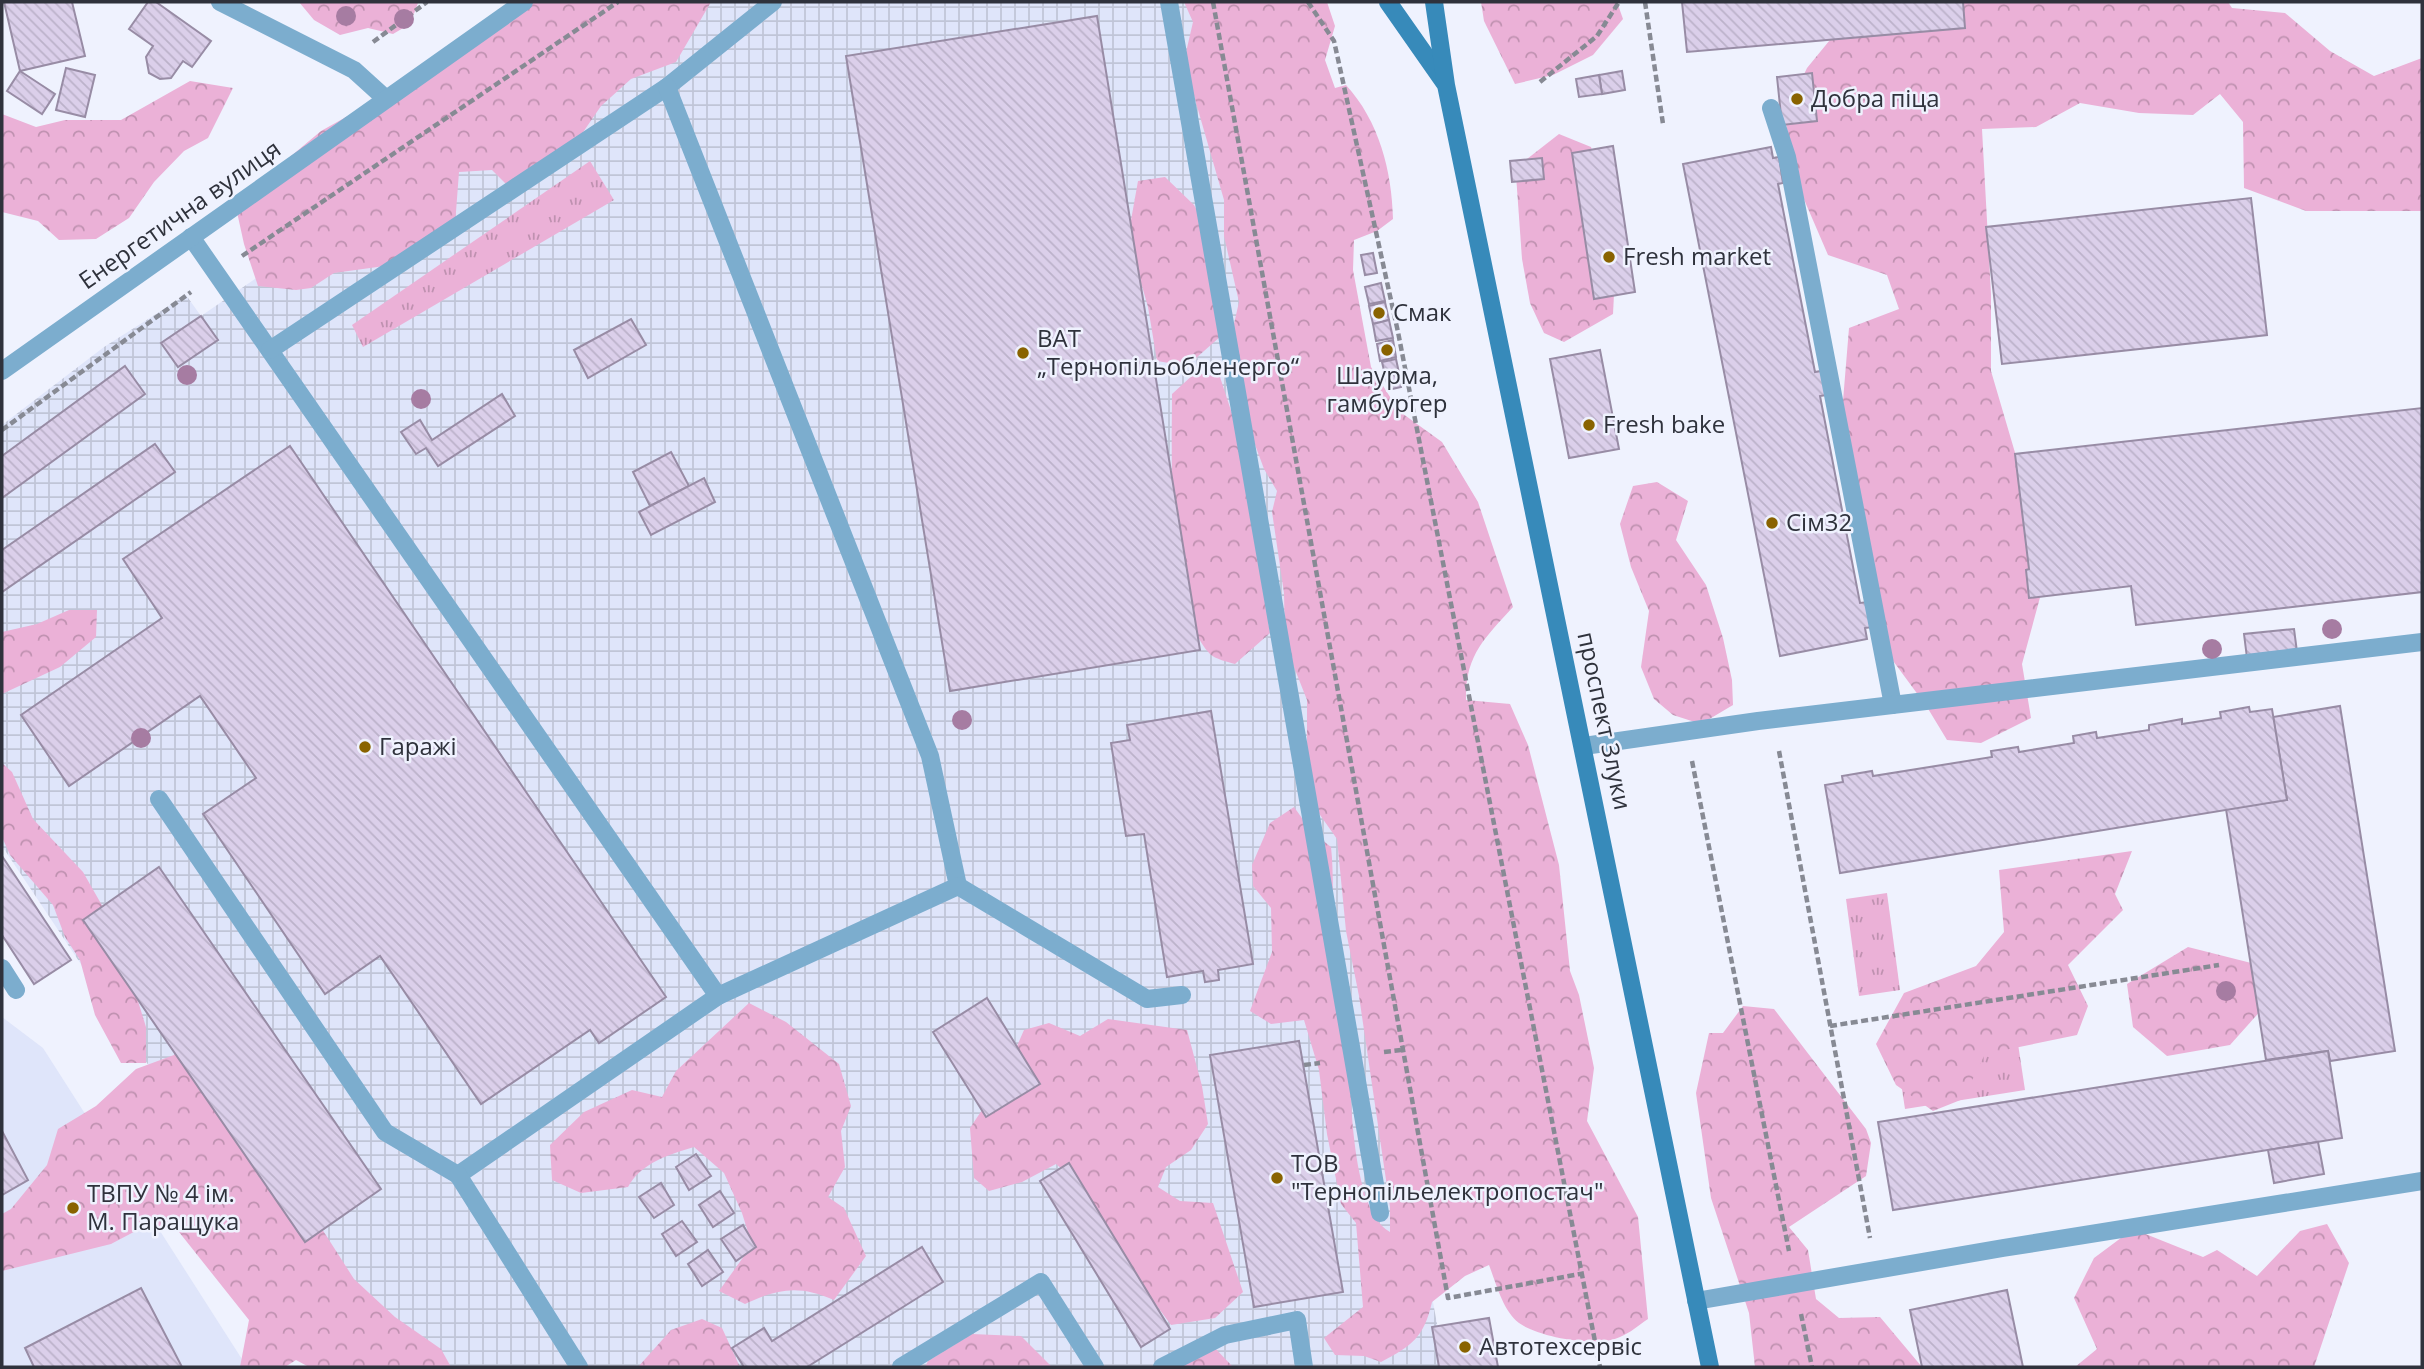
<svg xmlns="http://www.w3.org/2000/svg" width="2424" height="1369" font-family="'Open Sans',sans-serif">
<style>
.built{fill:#dfe5fa}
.industrial{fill:url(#industrial-grid)}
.grass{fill:url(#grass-tufts)}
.forest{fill:url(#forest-crowns)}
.building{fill:url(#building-back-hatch);stroke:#988ca5;stroke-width:2}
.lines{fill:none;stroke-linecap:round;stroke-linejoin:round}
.path{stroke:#878a94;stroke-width:4.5;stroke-dasharray:7 3.5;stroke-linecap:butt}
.service{stroke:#7cadce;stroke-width:18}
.minor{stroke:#7cadce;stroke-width:18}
.secondary{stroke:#378aba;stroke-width:18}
.tree{fill:#a67ca2}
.poi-dot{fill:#896300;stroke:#eff2fe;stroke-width:2.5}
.labels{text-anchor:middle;stroke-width:5;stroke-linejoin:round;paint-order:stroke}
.poi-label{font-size:24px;fill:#2f323c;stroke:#eff2fe;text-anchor:start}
.street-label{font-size:24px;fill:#2f323c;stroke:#eff2fe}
</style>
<defs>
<pattern id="industrial-grid" width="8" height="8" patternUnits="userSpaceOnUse" patternTransform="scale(1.75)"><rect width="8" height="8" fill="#dfe5fa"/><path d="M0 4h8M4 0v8" fill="none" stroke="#c0c5d7"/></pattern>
<pattern id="grass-tufts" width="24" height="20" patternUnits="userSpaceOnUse" patternTransform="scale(1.75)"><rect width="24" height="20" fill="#ebb1d7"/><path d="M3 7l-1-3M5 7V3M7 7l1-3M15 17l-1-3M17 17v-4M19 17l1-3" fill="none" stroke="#bf91b0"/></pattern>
<pattern id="forest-crowns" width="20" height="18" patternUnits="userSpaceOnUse" patternTransform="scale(1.75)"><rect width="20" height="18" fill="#ebb1d7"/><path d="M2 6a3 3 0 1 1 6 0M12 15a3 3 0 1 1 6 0" fill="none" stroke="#bf91b0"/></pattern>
<pattern id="building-back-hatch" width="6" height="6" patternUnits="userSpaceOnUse" patternTransform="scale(1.75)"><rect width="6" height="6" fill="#dbcfea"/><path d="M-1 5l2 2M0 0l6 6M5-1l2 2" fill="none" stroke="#bcb2ca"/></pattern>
</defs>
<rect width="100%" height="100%" fill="#eff2fe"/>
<polygon class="built" points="2,1017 43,1048 247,1367 2,1367"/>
<polygon class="industrial" points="658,2 1193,2 1445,1367 350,1367 2,846 2,425 104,347 186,295 201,316"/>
<g class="grass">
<polygon points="590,161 614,200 363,347 352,325"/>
<polygon points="1887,893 1900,990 1859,996 1846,899"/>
<polygon points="2013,1011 2025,1090 1905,1109 1893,1030"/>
</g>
<g class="forest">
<polygon points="299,2 417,2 418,3 410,24 393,34 368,28 340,35 314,20"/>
<polygon points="514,2 711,2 676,62 631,79 601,106 577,141 512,190 492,170 459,172 455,225 399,264 334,273 311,288 296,290 258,286 244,244 235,203 321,131 371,103"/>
<path d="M 1184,2 L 1327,2 L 1335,26 L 1325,60 L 1335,88 L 1346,85 C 1379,121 1392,171 1393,219 L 1377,231 L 1354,240 L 1353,270 L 1371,367 L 1399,411 L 1442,442 L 1478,502 L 1513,607 C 1485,638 1465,655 1466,700 L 1510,704 L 1528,745 L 1559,865 L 1570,971 L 1579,995 L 1594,1068 L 1587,1121 L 1638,1217 L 1648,1319 C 1639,1325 1630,1333 1620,1337 C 1598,1348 1538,1337 1519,1323 C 1503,1311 1496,1283 1489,1265 L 1465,1276 L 1432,1302 C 1424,1337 1412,1346 1381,1362 L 1364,1356 L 1335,1355 L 1324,1338 L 1363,1307 L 1356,1223 L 1341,1204 L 1327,1134 L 1319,1070 L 1304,1020 L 1271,1024 L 1250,1011 L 1272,952 L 1271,908 L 1253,886 L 1252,865 L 1270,823 L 1294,807 L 1312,832 L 1331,847 C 1334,874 1332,901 1334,927 C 1338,958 1346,987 1348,1018 C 1351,1065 1346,1207 1390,1232 L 1390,1207 L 1359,996 L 1346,931 L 1337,839 L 1313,805 L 1307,788 L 1307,700 L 1285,644 L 1284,593 L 1272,512 L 1277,491 L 1264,469 L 1225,363 L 1239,302 L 1224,236 L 1224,200 L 1184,61 L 1193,22 Z"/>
<polygon points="1481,2 1617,2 1623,19 1593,55 1553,75 1515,84 1484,21"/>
<polygon points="1861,2 2228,2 2232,8 2285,13 2330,51 2374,76 2422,58 2422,211 2306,211 2244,188 2243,122 2220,94 2193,115 2139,113 2080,103 2036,127 1982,129 1991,294 1991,371 2016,456 2045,579 2022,664 2031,718 1981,743 1947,740 1927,707 1888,654 1842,413 1849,328 1899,309 1887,275 1828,255 1803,197 1784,116 1807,68"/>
<polygon points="190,81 233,88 208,138 184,151 154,182 129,218 96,239 59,240 38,221 2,212 2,114 36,127 65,120 121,120"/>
<path d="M 1559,134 L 1591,147 C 1609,203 1617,255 1613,314 L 1564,342 L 1544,333 L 1530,303 L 1522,259 L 1516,175 L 1527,159 Z"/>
<polygon points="1165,177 1194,205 1222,257 1221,336 1187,366 1157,361 1148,307 1128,237 1138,181"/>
<path d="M 1195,373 L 1220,377 L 1236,426 L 1270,633 L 1235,664 C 1228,662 1215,659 1210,654 C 1166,608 1172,457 1172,394 Z"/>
<polygon points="1657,482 1688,501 1676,540 1706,585 1723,638 1732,680 1733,705 1701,724 1673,715 1654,699 1641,667 1649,611 1631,567 1620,524 1633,486"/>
<polygon points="69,610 97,610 96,637 60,667 2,694 2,632 37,624"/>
<polygon points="2,763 12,772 33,819 83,872 116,930 146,1027 146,1063 121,1063 95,1015 80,960 65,937 53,905 10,855 2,837"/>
<polygon points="2132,851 2115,894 2123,910 2068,965 2088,1006 2077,1035 1985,1054 1963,1099 1933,1111 1896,1085 1876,1044 1904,993 1976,966 2004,932 1999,870"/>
<polygon points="2188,947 2267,967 2272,998 2230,1045 2167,1056 2133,1027 2127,984"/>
<path d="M 749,1003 L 786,1022 L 839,1064 L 851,1106 L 841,1131 L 845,1167 L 828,1197 L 844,1208 L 866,1256 L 834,1300 C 800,1285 778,1288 745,1304 L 719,1291 L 752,1245 L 742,1213 L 724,1173 L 694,1147 C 668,1155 641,1163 628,1187 L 581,1193 L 552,1180 L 550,1145 L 584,1112 L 632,1090 L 662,1097 L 676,1071 Z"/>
<polygon points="1743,1006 1774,1009 1866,1129 1871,1143 1866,1176 1789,1227 1808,1250 1816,1299 1839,1318 1880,1317 1922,1367 1755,1367 1749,1313 1711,1198 1696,1093 1709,1033 1723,1033"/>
<polygon points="1108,1019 1187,1030 1202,1086 1208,1124 1191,1150 1166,1167 1158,1187 1180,1201 1213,1203 1243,1292 1215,1318 1171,1325 1098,1226 1086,1190 1056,1164 1022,1182 989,1191 974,1178 970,1128 1002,1080 1024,1030 1049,1023 1080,1036"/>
<polygon points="194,1029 354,1279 395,1317 441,1349 451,1367 309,1367 296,1360 285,1367 240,1367 249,1320 179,1232 147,1225 111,1244 2,1271 2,1214 11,1209 47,1165 58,1129 96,1106 136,1069 174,1055"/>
<polygon points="2327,1224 2349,1263 2314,1367 2075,1367 2097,1349 2074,1298 2094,1258 2133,1229 2203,1257 2217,1250 2257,1276 2300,1231"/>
<polygon points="702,1319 722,1328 740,1367 638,1367 671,1330"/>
<polygon points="972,1334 1021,1336 1052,1367 925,1367 928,1361"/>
<polygon points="1213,1346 1233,1367 1172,1367"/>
</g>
<g class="building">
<polygon points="4,2 72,2 85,56 20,71"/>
<polygon points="148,2 156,2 211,41 192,67 183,61 171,78 160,79 149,73 146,57 153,46 129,29"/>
<polygon points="1682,2 1963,2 1965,28 1687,52"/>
<polygon points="1097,16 1200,650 950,691 846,56"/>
<polygon points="66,68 95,75 85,117 56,110"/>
<polygon points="20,71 55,94 42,114 7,91"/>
<polygon points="1622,71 1625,90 1602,94 1599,75"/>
<polygon points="1812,73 1817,121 1782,125 1777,77"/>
<polygon points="1599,75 1602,94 1579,97 1576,79"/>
<polygon points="1613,146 1635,292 1594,299 1572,153"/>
<polygon points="1771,147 1773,158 1779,157 1783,183 1778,184 1815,372 1821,371 1827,395 1820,396 1860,603 1868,602 1873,627 1865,628 1867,639 1780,656 1683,164"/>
<polygon points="1542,158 1544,179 1512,182 1510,161"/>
<polygon points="2251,198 2267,335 2002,364 1986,227"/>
<polygon points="1373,253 1377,273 1365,275 1361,255"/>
<polygon points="1381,283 1385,301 1369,304 1365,287"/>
<polygon points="1385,302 1389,320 1373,324 1369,306"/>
<polygon points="201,316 218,340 178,367 161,343"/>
<polygon points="631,319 646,345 588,378 574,350"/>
<polygon points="1389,320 1393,338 1376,341 1373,324"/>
<polygon points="1393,340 1396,357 1380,361 1377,344"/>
<polygon points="1600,350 1619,449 1569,458 1550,359"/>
<polygon points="1396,359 1399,373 1385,375 1382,362"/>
<polygon points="125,366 145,394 2,498 2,456"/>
<polygon points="1399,374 1401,387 1388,390 1386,376"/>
<polygon points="502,394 515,416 438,466 426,448 416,454 401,432 420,420 432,440"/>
<polygon points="2422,408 2422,592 2136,625 2131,586 2029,598 2026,570 2029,569 2015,454"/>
<polygon points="155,444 175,472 2,592 2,550"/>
<polygon points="290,446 666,997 599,1043 590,1030 481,1104 380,956 325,994 203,814 256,778 200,696 69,786 21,715 162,618 123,559"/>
<polygon points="671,452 689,486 650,506 633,472"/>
<polygon points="704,478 715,502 651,535 639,512"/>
<polygon points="2294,629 2297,652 2247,658 2244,634"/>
<polygon points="2340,706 2395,1051 2330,1061 2328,1051 2266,1060 2226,809 2287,800 2273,717"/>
<polygon points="2249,707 2250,712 2272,709 2287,800 1840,873 1825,785 1843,782 1842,776 1872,771 1873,776 1992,757 1991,751 2018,747 2019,752 2074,743 2073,736 2096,732 2097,738 2149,730 2149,725 2182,719 2182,724 2221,718 2220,712"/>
<polygon points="1211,711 1253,964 1218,970 1219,980 1205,982 1203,971 1167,977 1144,834 1126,836 1111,743 1130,740 1127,725"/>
<polygon points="2,856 71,960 34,984 2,935"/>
<polygon points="159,867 381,1189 305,1242 83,920"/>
<polygon points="987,998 1040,1084 986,1117 933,1032"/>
<polygon points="1299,1041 1343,1292 1254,1307 1210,1055"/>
<polygon points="2328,1051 2342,1138 1893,1210 1878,1122"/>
<polygon points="2,1131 28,1180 2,1195"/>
<polygon points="2318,1142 2324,1174 2274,1183 2268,1150"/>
<polygon points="696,1154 711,1176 689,1190 676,1167"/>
<polygon points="1069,1163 1170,1329 1141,1347 1040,1181"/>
<polygon points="661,1183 674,1205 654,1218 639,1197"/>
<polygon points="720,1191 734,1213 713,1227 699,1205"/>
<polygon points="682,1221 697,1242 676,1256 662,1234"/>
<polygon points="743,1225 756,1247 736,1261 721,1239"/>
<polygon points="922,1247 943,1282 807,1367 744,1367 732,1348 764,1328 772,1341"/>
<polygon points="708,1250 723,1272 702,1286 688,1264"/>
<polygon points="141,1288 182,1367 34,1367 25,1348"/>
<polygon points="2007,1290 2023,1367 1922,1367 1910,1310"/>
<polygon points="1489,1318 1498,1367 1439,1367 1432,1327"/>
</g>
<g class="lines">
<g class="path">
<polyline points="1213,2 1448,1298 1580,1274"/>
<polyline points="1308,2 1334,41 1398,332 1600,1367"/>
<polyline points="1645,2 1663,124"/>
<polyline points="373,42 427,2"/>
<polyline points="1540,82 1597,36 1619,2"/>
<polyline points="242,256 618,2"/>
<polyline points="2,430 191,292"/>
<polyline points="1779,751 1870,1238"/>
<polyline points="1692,761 1789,1251"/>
<polyline points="1830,1026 2219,965"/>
<polyline points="1384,1052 1401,1050"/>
<polyline points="1304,1065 1320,1063"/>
<polyline points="1801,1314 1812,1367"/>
</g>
<g class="service">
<polyline points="1169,2 1380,1213"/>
<polyline points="1771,108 1787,157 1893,705"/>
<polyline points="191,237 718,996"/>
<polyline points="270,350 667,87 773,2"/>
<polyline points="1584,746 1758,721 2422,642"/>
<polyline points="159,799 385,1132 458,1175 718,996 958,886 930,756 667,87"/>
<polyline points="958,886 1147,999 1182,995"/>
<polyline points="2,968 16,990"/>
<polyline points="458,1175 579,1367"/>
<polyline points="1696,1301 2003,1248 2422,1181"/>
<polyline points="901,1367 1041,1282 1095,1367"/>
<polyline points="1162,1367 1225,1335 1297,1320 1304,1367"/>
</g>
<g class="minor">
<polyline points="220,2 354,70 386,99"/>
<polyline points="2,371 524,2"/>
</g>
<g class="secondary">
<polyline points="1388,2 1444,82"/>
<polyline points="1434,2 1446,85 1710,1367"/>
</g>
</g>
<g class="tree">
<circle cx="346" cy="16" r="10"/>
<circle cx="404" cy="19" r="10"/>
<circle cx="187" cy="375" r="10"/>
<circle cx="421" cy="399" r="10"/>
<circle cx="2332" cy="629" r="10"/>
<circle cx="2212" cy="649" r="10"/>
<circle cx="962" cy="720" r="10"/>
<circle cx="141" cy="738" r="10"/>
<circle cx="2226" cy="991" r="10"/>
</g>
<g class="poi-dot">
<circle cx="1797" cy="99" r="7"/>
<circle cx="1609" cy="257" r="7"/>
<circle cx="1379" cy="313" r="7"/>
<circle cx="1387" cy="350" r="7"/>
<circle cx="1023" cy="353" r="7"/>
<circle cx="1589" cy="425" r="7"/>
<circle cx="1772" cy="523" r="7"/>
<circle cx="365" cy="747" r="7"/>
<circle cx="1277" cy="1178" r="7"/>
<circle cx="73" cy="1208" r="7"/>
<circle cx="1465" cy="1347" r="7"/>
</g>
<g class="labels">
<g class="poi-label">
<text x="1811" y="107">Добра піца</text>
<text x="1623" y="265">Fresh market</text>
<text x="1393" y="321">Смак</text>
<text x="1037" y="347">ВАТ<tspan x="1037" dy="28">„Тернопільобленерго“</tspan></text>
<text x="1387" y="384" text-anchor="middle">Шаурма,<tspan x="1387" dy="28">гамбургер</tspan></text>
<text x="1603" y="433">Fresh bake</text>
<text x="1786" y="531">Сім32</text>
<text x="379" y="755">Гаражі</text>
<text x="1291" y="1172">ТОВ<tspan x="1291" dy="28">"Тернопільелектропостач"</tspan></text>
<text x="87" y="1202">ТВПУ № 4 ім.<tspan x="87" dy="28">М. Паращука</tspan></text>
<text x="1479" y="1355">Автотехсервіс</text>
</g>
<g class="street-label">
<text transform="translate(180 215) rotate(-35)" y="8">Енергетична вулиця</text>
<text transform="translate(1604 721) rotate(78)" y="8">проспект Злуки</text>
</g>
</g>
<rect width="2424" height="1369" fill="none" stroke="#2f323c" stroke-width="7"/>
</svg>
